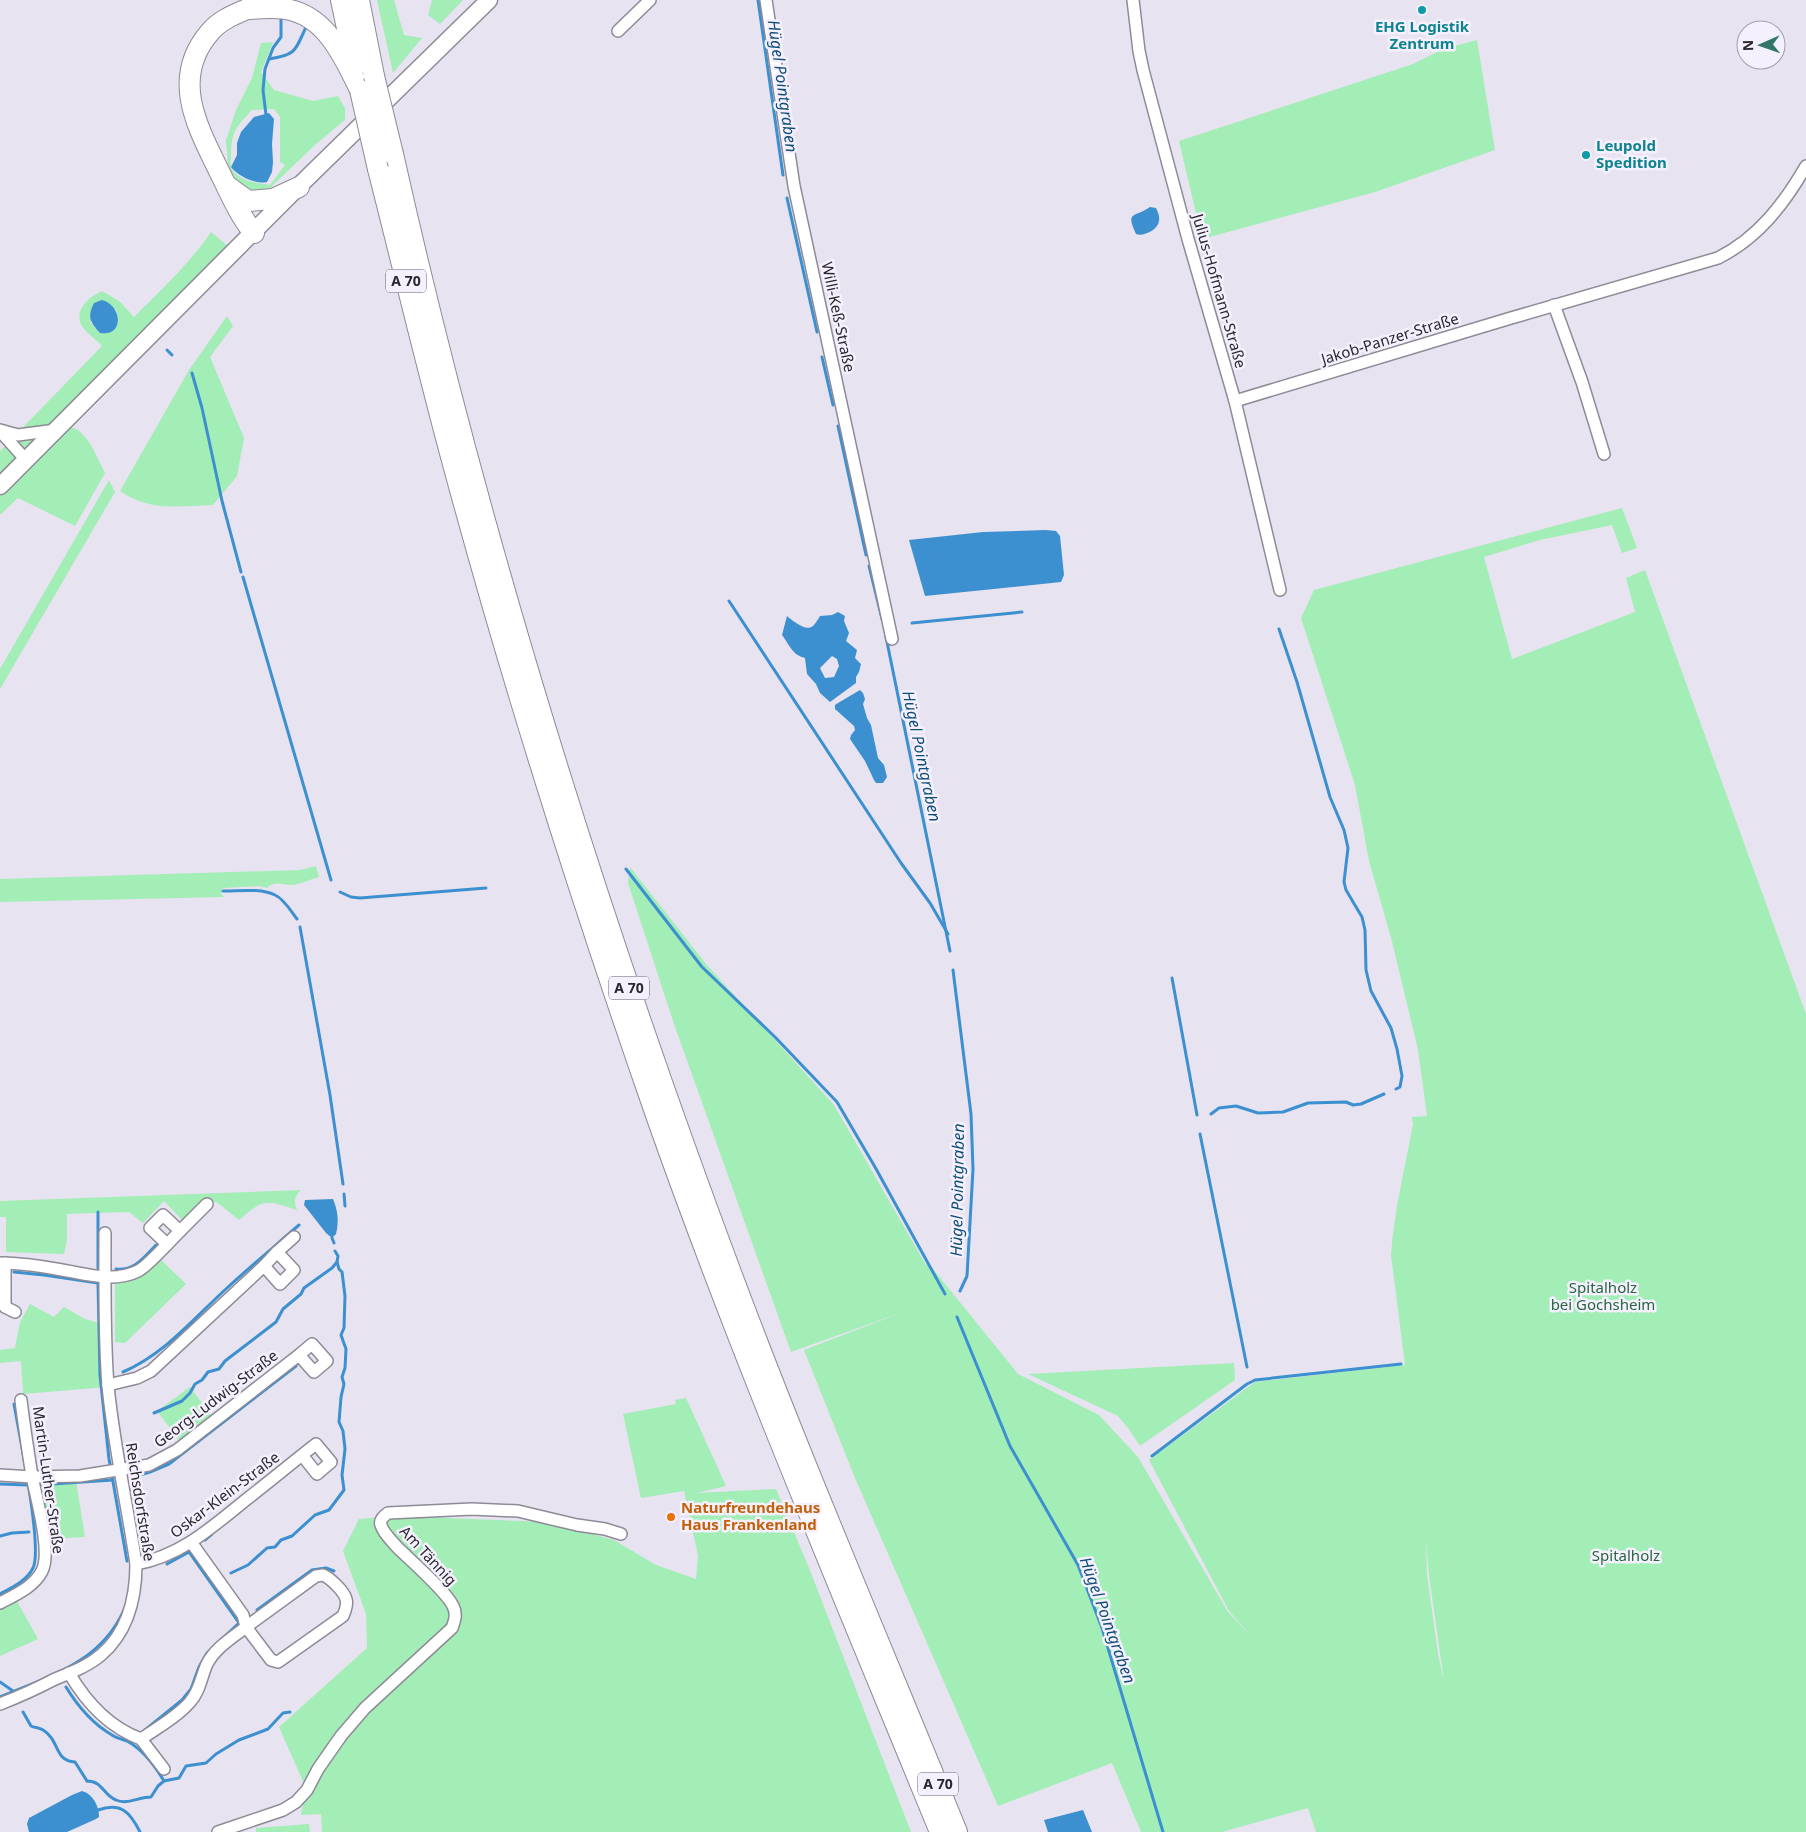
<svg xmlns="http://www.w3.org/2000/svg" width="1806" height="1832" font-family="'Noto Sans',sans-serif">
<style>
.green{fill:#a3edb7;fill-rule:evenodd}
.water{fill:#3c90cf;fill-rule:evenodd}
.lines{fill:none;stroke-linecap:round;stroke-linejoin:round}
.stream{stroke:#3c90cf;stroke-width:3}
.minor-casing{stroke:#8e8a96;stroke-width:14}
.secondary-casing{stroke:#8e8a96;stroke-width:19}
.motorway-casing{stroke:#8e8a96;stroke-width:22}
.minor{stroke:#fff;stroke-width:11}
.secondary{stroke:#fff;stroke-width:16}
.motorway{stroke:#fff;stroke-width:20}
.motorway-bridge-casing{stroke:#8e8a96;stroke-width:22;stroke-linecap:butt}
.motorway-bridge{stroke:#fff;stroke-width:20}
.culture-dot{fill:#0f9aa8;stroke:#f5f0fe;stroke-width:2}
.food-dot{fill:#e8710a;stroke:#f5f0fe;stroke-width:2}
.labels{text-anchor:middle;stroke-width:5;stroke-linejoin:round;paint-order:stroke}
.shield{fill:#f5f0fe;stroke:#66636b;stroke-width:1}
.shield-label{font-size:14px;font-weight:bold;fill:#29272c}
.culture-label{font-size:15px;font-weight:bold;fill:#0d838f;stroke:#f5f0fe}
.street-label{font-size:15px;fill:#29272c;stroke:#f5f0fe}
.park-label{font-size:15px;fill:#27663d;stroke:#f5f0fe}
.food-label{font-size:15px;font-weight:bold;fill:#c56008;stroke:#f5f0fe;text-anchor:start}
.water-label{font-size:16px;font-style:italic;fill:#0e4d77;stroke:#f5f0fe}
</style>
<rect width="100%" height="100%" fill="#e8e3f1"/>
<g class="green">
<polygon points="377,0 394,0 404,35 422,38 393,73"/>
<polygon points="432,0 463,0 440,24 428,15"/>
<polygon points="1477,40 1495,150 1375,192 1202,239 1179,141 1413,64 1443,49"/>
<path d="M 273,42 L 261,72 L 274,90 L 313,101 L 338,96 L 345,108 L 345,120 L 315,145 L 270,188 L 253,193 L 239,185 L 228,165 L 226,140 L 236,110 L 252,78 L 261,43 ZM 274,109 L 280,117 L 280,162 L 285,165 L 270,185 C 258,183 243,182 234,172 C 230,168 230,163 231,158 C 231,132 235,128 252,110 Z"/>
<path d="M 211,232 L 234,251 L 0,485 L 0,451 L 102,346 C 96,339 83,331 80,322 C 76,307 91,296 102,291 L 119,301 L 134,317 C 161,290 189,264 211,232 ZM 116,309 L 118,318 L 116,327 L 100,333 L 90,322 Z"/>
<path d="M 227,316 L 233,326 L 210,357 L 244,438 L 237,476 L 213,505 C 178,506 150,512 120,491 L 189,370 Z"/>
<path d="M 70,427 C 87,429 98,460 105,473 L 75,526 L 18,498 L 0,515 L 0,496 Z"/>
<polygon points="109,480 115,492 0,689 0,669"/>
<path d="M 1622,508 L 1637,548 L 1622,553 L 1612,525 L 1540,540 L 1484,557 L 1512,659 L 1635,612 L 1626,578 L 1645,570 L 1806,1014 L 1806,1832 L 1316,1832 L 1308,1808 L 1222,1832 L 1141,1832 L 1112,1763 L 998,1806 L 855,1478 L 804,1350 L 903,1312 L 791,1352 L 674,1024 L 628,883 L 630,867 L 706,964 L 834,1105 L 926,1265 L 929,1264 L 1018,1374 L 1099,1415 L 1138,1457 L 1228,1612 L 1252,1637 L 1229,1611 L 1149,1460 L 1255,1382 L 1405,1365 L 1391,1255 C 1394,1211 1405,1168 1413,1124 L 1412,1117 L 1427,1116 L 1418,1050 L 1392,941 L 1369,861 L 1355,785 L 1301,618 L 1314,590 ZM 1426,1541 L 1429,1575 L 1444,1681 L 1438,1654 L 1427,1575 Z"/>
<path d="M 316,866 L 319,877 C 311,879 299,885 291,885 C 282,885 274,880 267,888 L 259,886 L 223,888 L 221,894 L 224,897 L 0,902 L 0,879 L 300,870 Z"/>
<path d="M 301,1190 C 295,1196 293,1201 297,1210 C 266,1200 264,1198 239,1220 L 218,1203 L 206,1199 L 182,1220 L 164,1201 L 143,1223 L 129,1212 L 67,1214 L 67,1240 L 64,1254 L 6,1252 L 6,1217 L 0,1217 L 0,1201 Z"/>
<polygon points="158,1257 186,1284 125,1343 115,1342 115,1282"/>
<polygon points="30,1304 54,1317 64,1307 85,1319 103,1324 107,1387 23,1394 21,1361 0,1363 0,1350 15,1348 20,1322"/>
<polygon points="1234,1363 1235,1380 1140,1446 1128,1428 1118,1416 1028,1374"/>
<polygon points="190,1387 214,1419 182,1444 157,1411"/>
<polygon points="686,1398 726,1486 697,1493 776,1489 811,1573 911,1832 322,1832 321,1814 301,1815 306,1788 279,1727 367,1648 366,1614 343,1551 359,1519 395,1516 549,1522 614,1540 656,1565 696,1579 698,1556 684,1491 641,1498 623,1414 676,1404 675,1400"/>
<polygon points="76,1481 85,1537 48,1539 41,1491 46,1483 50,1482"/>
<polygon points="14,1596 38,1639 0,1656 0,1603"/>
<polygon points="309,1824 310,1832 256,1832 256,1828"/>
</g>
<g class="water">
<path d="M 269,113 L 274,119 L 272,144 L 273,162 L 272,172 L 267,182 C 256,185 238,176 231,167 L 237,155 L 237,143 L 241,132 L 254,117 Z"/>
<path d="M 1150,207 L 1156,208 C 1158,212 1160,217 1159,221 C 1158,230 1143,237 1136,234 C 1125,210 1135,218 1150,207 Z"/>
<path d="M 102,300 C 123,306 124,337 100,333 C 90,322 87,317 94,303 Z"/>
<polygon points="1046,530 1056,531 1060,536 1064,575 1061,582 925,596 909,540 983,532"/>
<path d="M 838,612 L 845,616 L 844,621 L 849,633 L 846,641 L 857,650 L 855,658 L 861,664 L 859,672 L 856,677 L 856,683 L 830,702 L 820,693 L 816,684 L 807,674 L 805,658 C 792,655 789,644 782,635 L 787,616 C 793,621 806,632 813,626 C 816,623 818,619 820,616 L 832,615 ZM 832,656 L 837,659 L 839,666 L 834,677 L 825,678 L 820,668 Z"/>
<polygon points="860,690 863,693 865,699 863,704 867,718 871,725 878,758 884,765 887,777 883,783 876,783 874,780 865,761 850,739 851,735 855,730 854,726 835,709 835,705 838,703"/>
<path d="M 333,1199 C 338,1211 339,1221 336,1234 L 332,1238 L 326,1233 L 304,1205 L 305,1200 Z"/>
<path d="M 82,1791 C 93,1794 99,1806 99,1817 L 96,1819 L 67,1832 L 29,1832 L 27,1824 L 29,1818 L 72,1795 Z"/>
<polygon points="1083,1810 1092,1832 1048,1832 1044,1820"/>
</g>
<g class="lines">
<g class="stream">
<polyline points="758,0 783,175"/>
<path d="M 269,59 C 296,55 295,51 306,27"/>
<polyline points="266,115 263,90 265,69 273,48 281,37 281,17"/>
<polyline points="787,198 817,332"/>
<polyline points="167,350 172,355"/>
<polyline points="822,357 833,405"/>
<polyline points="192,373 202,408 222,501 241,572"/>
<polyline points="838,426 866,555"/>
<polyline points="869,566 882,619"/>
<polyline points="243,577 331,880"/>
<polyline points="729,601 901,863 930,903 948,934"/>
<polyline points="912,623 1022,612"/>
<polyline points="1279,629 1297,682 1330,797 1344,830 1348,848 1344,882 1346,890 1362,917 1365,930 1366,970 1371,991 1391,1028 1397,1049 1402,1076 1400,1087 1396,1089"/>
<polyline points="886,637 950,951"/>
<polyline points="626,869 702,967 775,1037 837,1102 875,1167 945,1294"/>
<path d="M 223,891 C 239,891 260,888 275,895 C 284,899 291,911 297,919"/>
<polyline points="340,892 351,897 360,898 486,888"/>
<polyline points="300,927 330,1095 343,1184"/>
<polyline points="953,970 971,1114 973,1169 967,1276 960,1291"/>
<polyline points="1172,978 1197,1115"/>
<polyline points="1211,1114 1219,1108 1236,1106 1258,1113 1283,1112 1308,1103 1346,1102 1353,1105 1361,1104 1384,1094"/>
<polyline points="1200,1134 1247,1367"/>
<polyline points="344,1194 345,1206"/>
<polyline points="98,1212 98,1268"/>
<polyline points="332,1238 334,1243"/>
<path d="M 116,1269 C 135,1271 144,1257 156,1245"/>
<polyline points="14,1272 44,1275 98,1283 100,1375 109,1459 127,1561"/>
<polyline points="957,1317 1010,1446 1078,1565 1102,1628 1163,1832"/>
<path d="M 123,1372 C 165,1354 194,1318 227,1288 C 251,1266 275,1246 299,1225"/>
<polyline points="154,1413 182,1401 190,1393 195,1384 202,1380 208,1372 219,1369 225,1361 276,1322 283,1309 301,1294 304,1288 332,1268 337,1262"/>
<polyline points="1152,1456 1247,1384 1255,1380 1401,1364"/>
<polyline points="133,1477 150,1472 169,1464 296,1366"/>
<polyline points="0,1484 28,1485"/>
<polyline points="37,1485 113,1480"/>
<polyline points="0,1536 12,1533 29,1532"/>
<polyline points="205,1540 212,1534"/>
<polyline points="231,1573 248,1565 267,1548 275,1547 281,1540 292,1536 315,1515 329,1510 344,1490 342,1475 345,1449 343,1431 339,1422 341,1397 344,1384 342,1377 345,1368 346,1349 341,1335 344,1328 345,1296 342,1272 339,1269 337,1262 338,1256 335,1251"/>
<path d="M 0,1594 C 11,1588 27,1581 33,1568 C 43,1548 19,1433 14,1404"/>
<polyline points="257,1610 312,1570 326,1568 334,1571"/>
<polyline points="0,1682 13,1691"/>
<path d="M 66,1687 C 77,1705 93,1724 112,1735 C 116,1738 122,1739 127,1741 C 142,1749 155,1766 164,1781"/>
<path d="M 0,1697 C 50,1676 100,1663 124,1610"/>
<path d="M 23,1712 L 31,1726 C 35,1728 39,1727 43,1730 C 60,1740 54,1761 75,1762 L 87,1781"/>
<polyline points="145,1730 182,1700 191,1689 199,1667 207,1653 239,1623 189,1552 167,1564"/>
<path d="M 87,1781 C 103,1781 103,1795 116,1800 C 127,1805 139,1797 151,1797 L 158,1786 L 164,1781 L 179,1778 L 186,1766 L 206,1763 L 216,1754 L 239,1740 L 268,1729 L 283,1713 L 290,1712"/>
<path d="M 98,1810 C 121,1802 130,1812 140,1832"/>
</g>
<defs>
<g id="minor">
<polyline points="766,0 794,186 892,639"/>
<polyline points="1133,0 1139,51 1143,70 1188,239 1235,401 1280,590"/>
<polyline points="618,31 650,0"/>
<polyline points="1554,305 1582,382 1604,454"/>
<path d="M 1235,401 L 1511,318 L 1718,258 C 1758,238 1784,204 1806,166"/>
<polyline points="0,430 18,435 56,430"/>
<polyline points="0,431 26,460"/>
<polyline points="180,1231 207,1204"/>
<polygon points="277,1252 294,1270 280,1284 264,1266"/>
<polyline points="277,1252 294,1237"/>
<path d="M 0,1263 C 21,1263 41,1266 62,1270 C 86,1274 114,1283 138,1271 C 147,1267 171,1240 180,1231 L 163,1215 L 150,1228 L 167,1244"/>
<polyline points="5,1263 5,1307 15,1312"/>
<polygon points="312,1344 327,1361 314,1372 299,1355"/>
<polyline points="108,1385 137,1378 151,1371 264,1266"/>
<polyline points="0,1475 32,1477 80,1476 149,1465 177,1450 299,1355"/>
<path d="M 136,1564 C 181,1556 212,1527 247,1499 C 270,1481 293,1462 316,1444 L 331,1462 L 317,1474 L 302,1455"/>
<path d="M 323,1575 C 330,1578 344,1591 346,1599 C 348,1605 345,1611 343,1616 L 278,1662 L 271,1660 L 246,1627 L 316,1576 Z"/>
<path d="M 0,1603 C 15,1595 34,1587 42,1571 C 52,1551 36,1498 32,1476 C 28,1451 24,1425 21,1400"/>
<path d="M 69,1673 C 86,1702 108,1727 141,1739 C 157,1728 177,1717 190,1702 C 200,1691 201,1677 207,1664 C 215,1648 232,1638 246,1627 L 243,1615 L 191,1542"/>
<path d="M 0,1704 C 18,1697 36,1689 53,1680 C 69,1673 87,1667 101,1655 C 128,1632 136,1597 136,1564 C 127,1504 114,1446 108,1386 C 104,1335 105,1284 105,1233"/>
<polyline points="141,1739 164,1769"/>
<path d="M 218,1832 L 283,1810 L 296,1802 L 307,1790 L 318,1769 L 341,1736 L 365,1708 L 452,1628 C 455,1620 457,1614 453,1606 C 446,1591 410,1560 397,1547 C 392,1541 383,1533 381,1525 C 379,1520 384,1516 388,1513 L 472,1509 L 518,1511 L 577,1525 L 605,1529 L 621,1534"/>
</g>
<polyline id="secondary" points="0,486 302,183 489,0"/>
<g id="motorway">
<polyline points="341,0 355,66"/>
<polyline points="359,0 374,76"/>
<path d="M 250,9 C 262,8 273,7 285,9 C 326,15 344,57 360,90"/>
<path d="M 393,154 C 478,534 594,906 730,1270 C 801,1460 881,1645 957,1832"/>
<path d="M 378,169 C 405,275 430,381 459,486 C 517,699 584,909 657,1118 C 742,1359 843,1595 940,1832"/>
<polyline points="227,186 248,201 273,199 299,187"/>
<path d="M 254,233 C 239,215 230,193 220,173 C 197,126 170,78 210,32 C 224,15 247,11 266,0"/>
</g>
</defs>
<use href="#minor" class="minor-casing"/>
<use href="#secondary" class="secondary-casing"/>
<use href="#motorway" class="motorway-casing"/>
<use href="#minor" class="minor"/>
<use href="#secondary" class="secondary"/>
<use href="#motorway" class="motorway"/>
<defs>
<g id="motorway-bridge">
<polyline points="374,76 393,154"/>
<polyline points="360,90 378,169"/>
</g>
</defs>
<use href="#motorway-bridge" class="motorway-bridge-casing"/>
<use href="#motorway-bridge" class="motorway-bridge"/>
</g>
<g class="culture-dot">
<circle cx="1422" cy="10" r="5"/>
<circle cx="1586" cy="155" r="5"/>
</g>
<circle class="food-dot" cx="671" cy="1517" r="5"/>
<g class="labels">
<g class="shield">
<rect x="386" y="269.5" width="40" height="23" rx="4"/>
<rect x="609" y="976.5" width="40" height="23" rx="4"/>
<rect x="918" y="1772.5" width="40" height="23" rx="4"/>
</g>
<g class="shield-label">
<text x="406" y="286">A 70</text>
<text x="629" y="993">A 70</text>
<text x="938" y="1789">A 70</text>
</g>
<g class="culture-label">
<text x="1422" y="32">EHG Logistik<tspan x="1422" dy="17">Zentrum</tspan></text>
<text x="1596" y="151" text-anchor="start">Leupold<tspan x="1596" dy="17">Spedition</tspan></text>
</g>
<g class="street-label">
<text transform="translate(1219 291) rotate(74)" y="5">Julius-Hofmann-Straße</text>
<text transform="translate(838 317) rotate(78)" y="5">Willi-Keß-Straße</text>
<text transform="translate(1390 339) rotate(-17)" y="5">Jakob-Panzer-Straße</text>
<text transform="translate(216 1399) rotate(-37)" y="5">Georg-Ludwig-Straße</text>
<text transform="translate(48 1480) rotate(82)" y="5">Martin-Luther-Straße</text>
<text transform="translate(225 1495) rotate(-37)" y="5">Oskar-Klein-Straße</text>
<text transform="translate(140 1502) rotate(81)" y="5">Reichsdorfstraße</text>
<text transform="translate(428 1556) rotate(47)" y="5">Am Tännig</text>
</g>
<g class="park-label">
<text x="1603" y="1293">Spitalholz<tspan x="1603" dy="17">bei Gochsheim</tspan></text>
<text x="1626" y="1561">Spitalholz</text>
</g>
<g class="food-label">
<text x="681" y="1513">Naturfreundehaus<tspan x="681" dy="17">Haus Frankenland</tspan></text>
</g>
<g class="water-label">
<text transform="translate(783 86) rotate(82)" y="6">Hügel Pointgraben</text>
<text transform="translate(922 756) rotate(78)" y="6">Hügel Pointgraben</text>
<text transform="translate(957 1190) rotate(-89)" y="6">Hügel Pointgraben</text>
<text transform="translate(1108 1620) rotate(70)" y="6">Hügel Pointgraben</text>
</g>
</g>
<g transform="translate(1761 45) rotate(268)"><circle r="24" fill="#f5f0fe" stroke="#a3a0aa"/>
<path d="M0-4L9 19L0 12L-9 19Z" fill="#327669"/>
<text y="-8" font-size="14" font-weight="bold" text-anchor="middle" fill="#29272c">N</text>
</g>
</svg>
